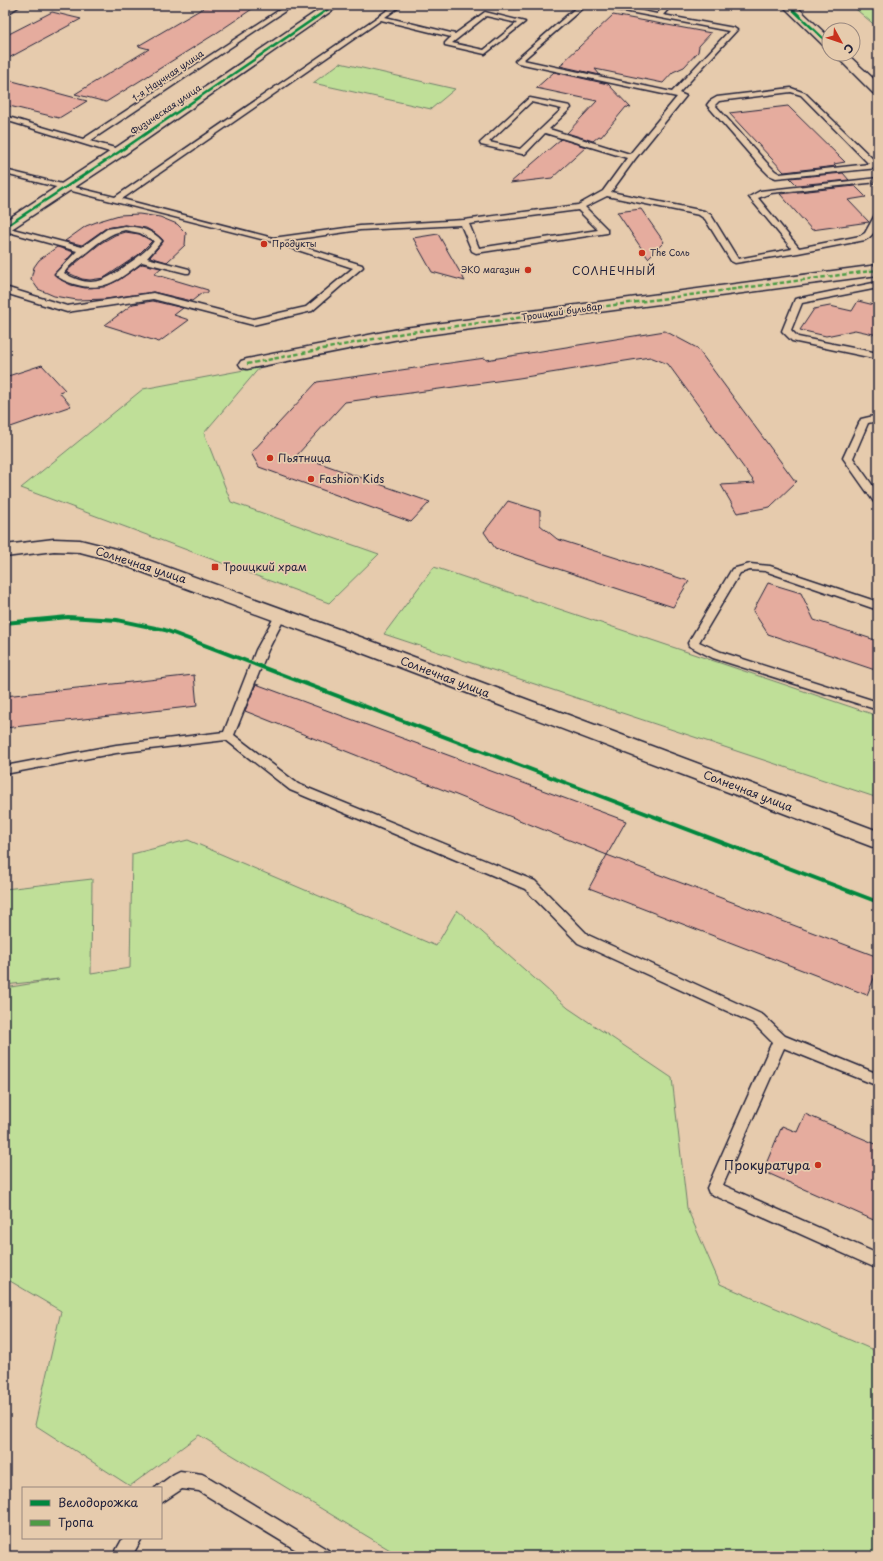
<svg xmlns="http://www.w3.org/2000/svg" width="883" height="1561" font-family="'Playpen Sans',sans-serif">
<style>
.green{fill:#bfdf98;stroke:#70806a}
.building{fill:#e5ac9e;stroke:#22223b}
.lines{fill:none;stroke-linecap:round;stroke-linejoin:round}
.lane-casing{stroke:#22223b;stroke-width:3}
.street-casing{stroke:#22223b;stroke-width:3}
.secondary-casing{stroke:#22223b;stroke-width:3}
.lane{fill:#e6cbad;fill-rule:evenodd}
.street{fill:#e6cbad;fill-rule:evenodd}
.secondary{fill:#e6cbad;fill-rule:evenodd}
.quiet{stroke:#4d9b45;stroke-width:2.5;stroke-dasharray:4.5 2.5;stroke-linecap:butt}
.cycleway-far1-casing{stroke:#e6cbad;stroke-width:4}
.cycleway-casing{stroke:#e6cbad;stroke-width:6}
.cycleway-far1{stroke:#00873e;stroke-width:2.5}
.cycleway{stroke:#00873e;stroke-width:4}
.poi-dot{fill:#c8321e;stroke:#e6cbad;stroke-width:1.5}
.labels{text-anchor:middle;stroke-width:3.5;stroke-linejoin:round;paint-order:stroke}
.far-street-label{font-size:9px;fill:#22223b;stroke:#e6cbad}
.far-poi-label{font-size:9px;fill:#22223b;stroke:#e6cbad;text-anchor:start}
.far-quarter-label{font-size:11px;letter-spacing:1px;fill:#22223b;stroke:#e6cbad}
.poi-label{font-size:11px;fill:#22223b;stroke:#e6cbad;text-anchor:start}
.street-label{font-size:11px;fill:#22223b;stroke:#e6cbad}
.near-poi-label{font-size:13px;fill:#22223b;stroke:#e6cbad;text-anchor:end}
</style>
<rect width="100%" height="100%" fill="#e6cbad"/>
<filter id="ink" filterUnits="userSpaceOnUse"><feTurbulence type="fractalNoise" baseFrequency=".025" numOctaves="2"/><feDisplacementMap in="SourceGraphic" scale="8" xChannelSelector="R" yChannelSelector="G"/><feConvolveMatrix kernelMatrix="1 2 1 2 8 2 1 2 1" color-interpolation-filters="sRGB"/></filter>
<g filter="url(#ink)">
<g class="green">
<polygon points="851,5 878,5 878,28"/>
<polygon points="340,63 455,89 431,109 313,83"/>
<polygon points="260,367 204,433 231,502 379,554 329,603 21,488 143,389"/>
<polygon points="434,567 878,716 878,798 384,634"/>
<polygon points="188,840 436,946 457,910 568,1008 672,1078 687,1208 720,1284 878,1352 878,1556 400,1556 199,1435 130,1486 35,1425 61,1311 5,1278 5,988 59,979 5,985 5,889 92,879 91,974 130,968 132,854"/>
</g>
<g class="building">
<polygon points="212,5 258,5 215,34 106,102 75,94 149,49 138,46 205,7 209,7"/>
<polygon points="52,12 81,19 5,60 5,36"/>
<polygon points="613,15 711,33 699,46 698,52 684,67 673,72 663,83 595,69 600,75 560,66 564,63 562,63"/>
<polygon points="554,72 608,84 631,108 626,107 601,137 599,136 593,141 567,133 597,101 536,88"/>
<polygon points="5,79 87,101 59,118 5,105"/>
<polygon points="788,106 845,162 834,164 836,166 784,172 729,113"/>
<polygon points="561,139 586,147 552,178 510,183"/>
<polygon points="843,173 849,180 797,185 790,178"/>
<polygon points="855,186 866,197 848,200 869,222 812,230 780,194"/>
<polygon points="641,209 664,242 648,258 617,212"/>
<polygon points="139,214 160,217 177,224 186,233 185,245 167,262 150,257 163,242 163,240 155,233 146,228 125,225 106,228 82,245 65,241 86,226 99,221 119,215"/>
<polygon points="125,232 139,234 152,241 138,255 104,278 90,280 82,279 66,272 76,263 101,243 115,235"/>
<polygon points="438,234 465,281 432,272 413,238"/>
<polygon points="57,247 74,252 54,274 61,280 71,285 85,288 104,287 119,280 142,264 161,268 154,274 208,290 208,293 202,293 192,301 153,292 106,299 77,300 54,296 38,289 31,279 34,267 39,260"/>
<polygon points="153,301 183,308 174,315 189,320 159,342 105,325 133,304"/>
<polygon points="858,301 878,306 878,335 855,330 826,336 800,330 814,309 830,306 852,311"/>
<polygon points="665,331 697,348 795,481 797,481 770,507 737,513 721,485 755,483 668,364 650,357 519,378 345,402 297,455 430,502 411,522 259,467 251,453 317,382 485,358 486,360"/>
<polygon points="42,365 65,390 59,392 71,406 5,429 5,377"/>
<polygon points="508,501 540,511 540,525 557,539 689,581 673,607 495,548 484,532"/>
<polygon points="768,583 801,593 814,620 878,641 878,671 768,634 753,611"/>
<polygon points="194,675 197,706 5,728 5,696"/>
<polygon points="256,684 626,821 607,855 245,711"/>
<polygon points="607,855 878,957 878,969 867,995 589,888"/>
<polygon points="805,1114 878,1145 878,1222 763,1171 782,1126 797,1132"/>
</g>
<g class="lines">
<defs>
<g id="lane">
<polygon points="287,5 294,5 90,141 122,150 122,154 116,154 5,120 5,116 83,139"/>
<path d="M 395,5 L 402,5 L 385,17 L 455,34 L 485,12 L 525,22 L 485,54 L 445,45 L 445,43 L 451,37 L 381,20 L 122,199 L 273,238 L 360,226 L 464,220 L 578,205 L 603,191 L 627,158 L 545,133 L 525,154 L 522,154 L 481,145 L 480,143 L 528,99 L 530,98 L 570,106 L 571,108 L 549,129 L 630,154 L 677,97 L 518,63 L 515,61 L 579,5 L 586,5 L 523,60 L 672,92 L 729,31 L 603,7 L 600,5 L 613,5 L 657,14 L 665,5 L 672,5 L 663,15 L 734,28 L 737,30 L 679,93 L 686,96 L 635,159 L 611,192 L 704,211 L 711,215 L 738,259 L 792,249 L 749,197 L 760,191 L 878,178 L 878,182 L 771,193 L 758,198 L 799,248 L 860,236 L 865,233 L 875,215 L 878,215 C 878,226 875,235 865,240 L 798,253 L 735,263 L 731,261 L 705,219 L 699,215 L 607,196 L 585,207 L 607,229 L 607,233 L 476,253 L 472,251 L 461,225 L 360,230 L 284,241 L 362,265 L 363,267 L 312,311 L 253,325 L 153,299 L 67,312 L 5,293 L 5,287 L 67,306 L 153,293 L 253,319 L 306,307 L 353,268 L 273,242 L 5,174 L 5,170 L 115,197 ZM 486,16 L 517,23 L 484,50 L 452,43 ZM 531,102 L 562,109 L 520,149 L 489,142 ZM 578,210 L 598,230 L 479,248 L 469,224 Z"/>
<path d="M 791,88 L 805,93 L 878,164 L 878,168 L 776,178 L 769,175 L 760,166 L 707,105 L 710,101 L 717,97 ZM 791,92 L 801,95 L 869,164 L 780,174 L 775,171 L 766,162 L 715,105 L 719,101 Z"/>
<path d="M 125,226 C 139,227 153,230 162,241 L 147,258 L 189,269 L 190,271 L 189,273 L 186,273 L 142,262 C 119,279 105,293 74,284 C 67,282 60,279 55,274 L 77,251 L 5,231 L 5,227 L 82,247 L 107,229 ZM 125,230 L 140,233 L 154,241 C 147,251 138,257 128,264 C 105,282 91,289 64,273 C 70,264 79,258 87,252 C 99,242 109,233 125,230 Z"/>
<polygon points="878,282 878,288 802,303 791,330 798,337 878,353 878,359 792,341 782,331 795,299"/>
<polygon points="878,415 878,421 868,423 853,458 878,493 878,503 874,502 843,458 861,419"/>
<polygon points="750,564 770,566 878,602 878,610 765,571 750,570 740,573 699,642 721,652 878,702 878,710 713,658 689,646 688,643 732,569"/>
<polygon points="281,611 285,612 286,615 268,650 234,735 298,784 535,881 588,935 763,1015 785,1036 878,1074 878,1086 784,1048 723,1185 878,1254 878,1269 709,1193 707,1188 772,1042 753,1023 578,943 525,889 290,790 226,740 116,753 5,774 5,766 116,745 224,732 256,650 277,612"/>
<polygon points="180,1471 202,1474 208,1477 328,1550 331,1556 306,1556 199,1491 182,1489 161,1503 161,1488 155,1488 174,1474"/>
<polygon points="123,1538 142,1538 132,1556 113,1556"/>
</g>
<g id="street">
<polygon points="7,5 21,5 9,13 5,15 5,6"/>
<polygon points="878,265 878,275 404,338 247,369 241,367 239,364 241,361 247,359 404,328"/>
</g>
<g id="secondary">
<polygon points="326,5 340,5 124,155 10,230 5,231 5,221 114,149"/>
<polygon points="782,5 795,5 829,37 829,48 825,47"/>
<polygon points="834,54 847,54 878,83 878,94 873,93"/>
<polygon points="54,539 80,540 120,550 363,638 878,831 878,849 349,648 107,559 80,552 54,551 5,557 5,545"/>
</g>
</defs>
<use href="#lane" class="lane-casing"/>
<use href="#street" class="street-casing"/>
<use href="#secondary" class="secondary-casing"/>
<use href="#lane" class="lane"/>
<use href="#street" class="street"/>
<use href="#secondary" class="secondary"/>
<polyline class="quiet" points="247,364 404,333 878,270"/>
<defs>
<g id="cycleway-far1">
<polyline points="788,5 829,44"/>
<polyline points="5,227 119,152 334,5"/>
</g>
<polyline id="cycleway" points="5,623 68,617 117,620 165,630 878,902"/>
</defs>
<use href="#cycleway-far1" class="cycleway-far1-casing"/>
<use href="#cycleway" class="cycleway-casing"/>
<use href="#cycleway-far1" class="cycleway-far1"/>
<use href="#cycleway" class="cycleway"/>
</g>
</g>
<g class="poi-dot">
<circle cx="264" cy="244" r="4"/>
<circle cx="642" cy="253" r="4"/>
<circle cx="528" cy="270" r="4"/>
<circle cx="270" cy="458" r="4"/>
<circle cx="311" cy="479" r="4"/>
<rect x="211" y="563" width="8" height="8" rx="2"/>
<circle cx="818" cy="1165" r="4"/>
</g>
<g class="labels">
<g class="far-street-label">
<text transform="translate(168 76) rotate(-34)" y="3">1-я Научная улица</text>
<text transform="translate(166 110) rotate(-34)" y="3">Физическая улица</text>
<text transform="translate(562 312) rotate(-8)" y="3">Троицкий бульвар</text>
</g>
<g class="far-poi-label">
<text x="272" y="247">Продукты</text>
<text x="650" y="256">The Соль</text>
<text x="520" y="273" text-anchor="end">ЭКО магазин</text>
</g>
<g class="far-quarter-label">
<text x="614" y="275">СОЛНЕЧНЫЙ</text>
</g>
<g class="poi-label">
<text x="278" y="462">Пьятница</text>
<text x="319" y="483">Fashion Kids</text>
<text x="223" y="571">Троицкий храм</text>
</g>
<g class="street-label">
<text transform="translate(141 565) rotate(18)" y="4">Солнечная улица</text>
<text transform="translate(445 677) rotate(21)" y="4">Солнечная улица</text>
<text transform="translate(748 791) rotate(21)" y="4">Солнечная улица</text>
</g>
<g class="near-poi-label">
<text x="810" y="1170">Прокуратура</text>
</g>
</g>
<rect width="883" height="1561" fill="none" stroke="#e6cbad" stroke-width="20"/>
<rect x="10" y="10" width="863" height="1541" fill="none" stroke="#22223b" stroke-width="1.5" filter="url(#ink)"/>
<rect x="22" y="1487" width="140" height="52" fill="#e6cbad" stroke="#98877f"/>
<rect x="30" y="1500" width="20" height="6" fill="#00873e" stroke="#98877f"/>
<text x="58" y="1507" font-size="12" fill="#22223b">Велодорожка</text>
<rect x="30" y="1520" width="20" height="6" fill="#4d9b45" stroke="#98877f"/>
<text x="58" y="1527" font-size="12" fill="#22223b">Тропа</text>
<g transform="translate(841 42) rotate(130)"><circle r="19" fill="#e6cbad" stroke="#98877f"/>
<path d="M0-3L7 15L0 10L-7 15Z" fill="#c8321e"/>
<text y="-6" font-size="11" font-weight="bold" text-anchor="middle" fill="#22223b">С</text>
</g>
</svg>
